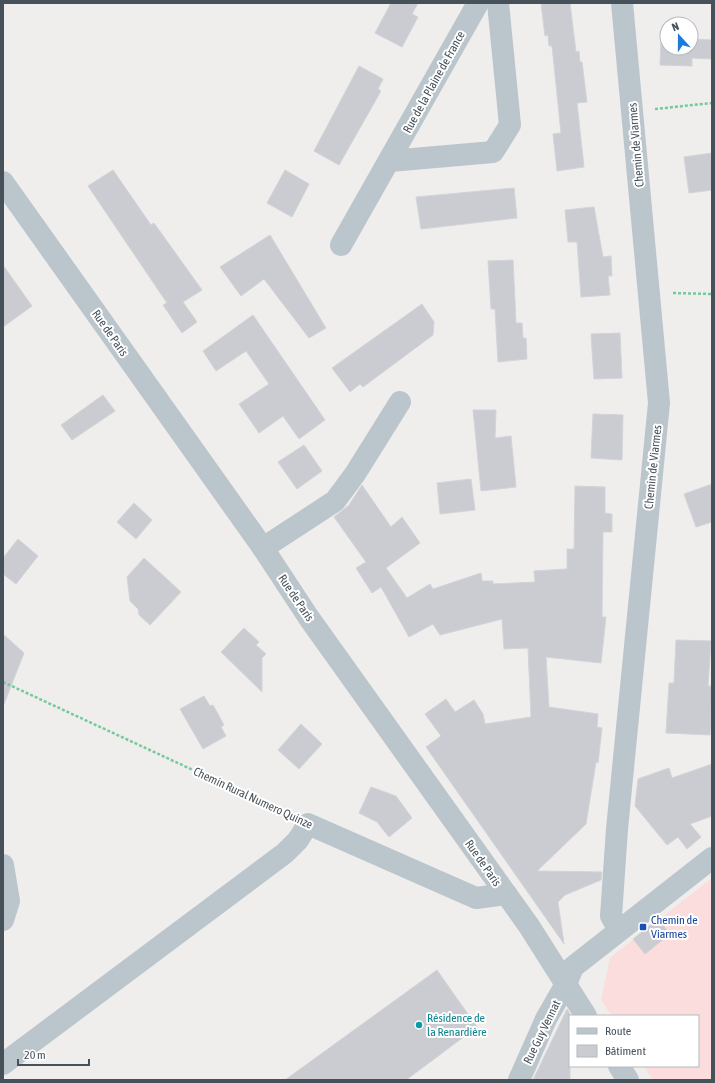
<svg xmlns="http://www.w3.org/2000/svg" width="715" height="1083" font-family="'Asap Condensed',sans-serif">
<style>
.medical{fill:#fadddc}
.building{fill:#caccd2;stroke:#d1d4d8}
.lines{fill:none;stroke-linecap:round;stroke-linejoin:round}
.path{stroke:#74ca9a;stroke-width:2.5;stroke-dasharray:3 2;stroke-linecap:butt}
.minor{stroke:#bbc5cc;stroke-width:22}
.transit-dot{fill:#1a4fb4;stroke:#fff;stroke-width:1.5}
.culture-dot{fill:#0f9aa8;stroke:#fff;stroke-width:1.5}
.labels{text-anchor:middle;stroke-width:4;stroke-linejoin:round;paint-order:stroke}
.street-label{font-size:12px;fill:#46515a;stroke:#fff}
.transit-label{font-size:12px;fill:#164399;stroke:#fff;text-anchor:start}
.culture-label{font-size:12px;fill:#0d838f;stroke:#fff;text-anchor:start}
</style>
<rect width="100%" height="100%" fill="#f0eded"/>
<polygon class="medical" points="712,878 712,1080 653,1080 644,1066 698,1066 698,1016 612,1016 601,1000 610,958"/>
<g class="building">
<polygon points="391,3 418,3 412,14 418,17 402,47 375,33"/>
<polygon points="541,3 570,3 576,52 579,51 580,62 582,62 587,102 577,103 584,167 557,171 553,134 561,133 552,46 549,46 548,35 545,36"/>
<polygon points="661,39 667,39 667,48 691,48 691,39 712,40 712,59 692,58 692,66 660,65"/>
<polygon points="359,66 383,79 378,89 381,91 339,165 314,151"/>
<polygon points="712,153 712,190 689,193 684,157"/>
<polygon points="113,170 151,225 154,223 202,290 183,302 197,322 182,333 163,305 167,303 88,186"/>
<polygon points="285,170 309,184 292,217 267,203"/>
<polygon points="514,188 517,218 421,229 416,197"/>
<polygon points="594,207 603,257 611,256 612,276 608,276 610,295 581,297 577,242 568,242 565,210"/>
<polygon points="270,235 326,328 309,338 264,279 241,296 220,267"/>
<polygon points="513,260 516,323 522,323 523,338 526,338 527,359 498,362 495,309 491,309 488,261"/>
<polygon points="3,265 32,306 3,327"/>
<polygon points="422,304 434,322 433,335 363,387 360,384 350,392 332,368"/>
<polygon points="253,315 325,420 299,439 283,416 259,433 239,404 269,384 246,351 216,371 203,351"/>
<polygon points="620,333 622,378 594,379 591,334"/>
<polygon points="103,395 115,411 72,440 61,425"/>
<polygon points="473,410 496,410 495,438 511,436 516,487 481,491"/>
<polygon points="593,414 623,415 622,460 591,458"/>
<polygon points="304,445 322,471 297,489 278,462"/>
<polygon points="471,479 475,510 440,514 437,483"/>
<polygon points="712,484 712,522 696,527 684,494"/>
<polygon points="362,485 391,527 402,517 420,543 386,568 407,598 430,584 433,589 481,573 482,581 493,581 493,584 535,582 534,571 567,569 567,549 574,549 575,486 605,487 605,513 612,514 612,532 603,532 602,617 606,617 601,663 546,657 549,707 598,714 597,727 602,728 598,763 596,762 586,824 537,871 602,872 601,880 565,895 558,902 564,944 426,747 441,736 425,714 446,699 455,712 474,700 483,714 485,724 531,717 528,648 504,649 502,619 440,635 433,624 409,637 381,587 372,593 356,568 366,562 334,517 349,505"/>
<polygon points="134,503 152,520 136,539 117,522"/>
<polygon points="18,539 38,556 16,584 3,574 3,558"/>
<polygon points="144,558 181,592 150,625 139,615 138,609 130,601 127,577"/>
<polygon points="244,628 259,642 256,645 266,654 262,658 262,692 221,652"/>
<polygon points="3,634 24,653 4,704 3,704"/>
<polygon points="676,640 711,641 708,686 712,686 710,735 666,733 669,683 674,683"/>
<polygon points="204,696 210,706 213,705 218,714 224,725 221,727 226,736 203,749 180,709"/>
<polygon points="301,724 322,744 299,769 278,750"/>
<polygon points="712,764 712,816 690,824 701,837 687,849 678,837 667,845 635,806 638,779 669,768 672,778"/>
<polygon points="371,787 396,796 412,818 389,837 377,822 359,813"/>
<polygon points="658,919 670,934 645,954 633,939"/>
<polygon points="437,970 477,1027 406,1080 285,1080"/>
<polygon points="567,1009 570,1014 570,1080 533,1080"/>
</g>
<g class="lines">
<g class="path">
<polyline points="655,109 712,103"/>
<polyline points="673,293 712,294"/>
<polyline points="3,682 288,814"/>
</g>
<g class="minor">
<polyline points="390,161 493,152 510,125 498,3"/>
<polyline points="3,182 263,548 309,618 529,926 586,1016"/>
<polyline points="341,245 478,3"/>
<polyline points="263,548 335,501 355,474 400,402"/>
<polyline points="3,865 9,901 3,920"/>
<polyline points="619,930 611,916 617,829 659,403 622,3"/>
<polyline points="3,1064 285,853 298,840 308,824 476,898 506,894"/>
<polyline points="619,1066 628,1080"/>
<polyline points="519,1080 546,1019 566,984 573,967 712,858"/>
</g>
</g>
<rect class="transit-dot" x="639" y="923" width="8" height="8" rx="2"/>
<circle class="culture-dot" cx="419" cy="1025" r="4"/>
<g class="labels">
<g class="street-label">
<text transform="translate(434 82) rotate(-61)" y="4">Rue de la Plaine de France</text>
<text transform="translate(636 145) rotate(-95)" y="4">Chemin de Viarmes</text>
<text transform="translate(110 333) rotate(55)" y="4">Rue de Paris</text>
<text transform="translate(653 467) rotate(-84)" y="4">Chemin de Viarmes</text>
<text transform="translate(296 598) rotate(56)" y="4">Rue de Paris</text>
<text transform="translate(253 798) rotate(25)" y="4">Chemin Rural Numero Quinze</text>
<text transform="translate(483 863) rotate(55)" y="4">Rue de Paris</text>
<text transform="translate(542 1032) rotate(-64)" y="4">Rue Guy Vennat</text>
</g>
<g class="transit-label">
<text x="651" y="924">Chemin de<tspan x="651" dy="14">Viarmes</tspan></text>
</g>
<g class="culture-label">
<text x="427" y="1022">Résidence de<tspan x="427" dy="14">la Renardière</tspan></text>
</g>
</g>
<rect width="715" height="1083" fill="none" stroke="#46515a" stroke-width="8"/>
<rect x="569" y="1015" width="130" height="52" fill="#ffffff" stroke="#b5b9bd"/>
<rect x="577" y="1028" width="20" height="6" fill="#bbc5cc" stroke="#b5b9bd"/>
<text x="605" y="1035" font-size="12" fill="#46515a">Route</text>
<rect x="577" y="1045" width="20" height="12" fill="#caccd2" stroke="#b5b9bd"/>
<text x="605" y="1055" font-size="12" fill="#46515a">Bâtiment</text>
<g transform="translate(679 36) rotate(339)"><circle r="19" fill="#ffffff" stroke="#b5b9bd"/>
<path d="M0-3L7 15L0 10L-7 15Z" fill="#1c7bda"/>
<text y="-6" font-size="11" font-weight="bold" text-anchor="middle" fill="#46515a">N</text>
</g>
<path d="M18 1059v6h71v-6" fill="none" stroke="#46515a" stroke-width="2"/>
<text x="24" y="1059" font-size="12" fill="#46515a" stroke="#ffffff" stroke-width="3" paint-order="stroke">20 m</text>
</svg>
